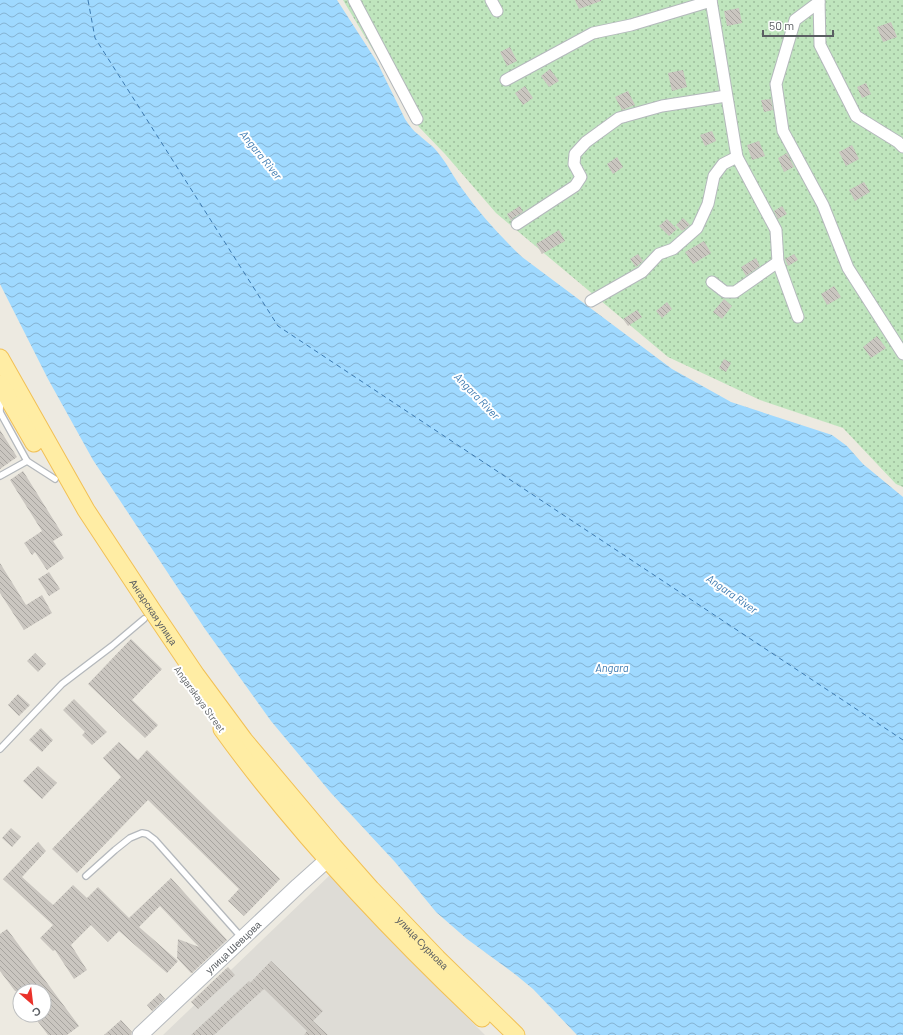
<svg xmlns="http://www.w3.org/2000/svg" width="903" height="1035" font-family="Barlow,sans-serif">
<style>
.industrial{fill:#dedcd6}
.garden{fill:url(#garden-dots)}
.water{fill:url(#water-waves)}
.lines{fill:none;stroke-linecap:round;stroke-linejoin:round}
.ferry{stroke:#3c7ab1;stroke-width:1;stroke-dasharray:5 4;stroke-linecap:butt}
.building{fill:url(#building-back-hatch)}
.service-casing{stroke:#b4b8bc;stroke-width:8}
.minor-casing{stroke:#b4b8bc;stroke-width:13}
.secondary-casing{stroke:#b5b9be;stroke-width:17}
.primary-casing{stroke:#f2c055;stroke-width:19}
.service{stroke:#fff;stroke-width:5.5}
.minor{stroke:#fff;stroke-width:11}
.secondary{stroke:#fff;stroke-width:15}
.primary{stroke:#ffeda4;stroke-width:17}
.labels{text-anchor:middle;stroke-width:4;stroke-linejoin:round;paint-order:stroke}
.street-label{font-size:10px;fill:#5a5e62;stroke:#fff}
.water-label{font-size:11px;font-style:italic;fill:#3c7ab1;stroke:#fff}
</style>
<defs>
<pattern id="garden-dots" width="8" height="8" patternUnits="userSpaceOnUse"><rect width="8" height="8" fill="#bfe5bd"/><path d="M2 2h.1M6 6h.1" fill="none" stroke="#9ebd9d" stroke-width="1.8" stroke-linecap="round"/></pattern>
<pattern id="water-waves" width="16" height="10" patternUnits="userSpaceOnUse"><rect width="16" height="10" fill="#9fd9ff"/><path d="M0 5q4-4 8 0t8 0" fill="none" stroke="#85b3d2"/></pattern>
<pattern id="building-back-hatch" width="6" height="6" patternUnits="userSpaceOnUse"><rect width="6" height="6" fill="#cac6c0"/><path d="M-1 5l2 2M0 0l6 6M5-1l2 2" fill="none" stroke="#a7a49f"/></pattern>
</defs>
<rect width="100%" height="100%" fill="#edeae1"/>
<polygon class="industrial" points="330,875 475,1025 485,1035 163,1035"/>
<polygon class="garden" points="343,0 903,0 903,487 896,484 843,428 760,400 668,357 496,213 445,154 419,127"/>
<path class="water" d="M 0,0 L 337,0 L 377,62 L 405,119 C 409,125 413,131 419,135 C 426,142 434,146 439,154 C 448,165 454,178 463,190 C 480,214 500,236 522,257 L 672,369 L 731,402 L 832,435 L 847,446 L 863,464 L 903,497 L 903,1035 L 577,1035 L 533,989 L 516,975 L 467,939 L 436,912 L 395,862 L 331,793 L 271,721 L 205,629 L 105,478 L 93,460 L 48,379 L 0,284 Z"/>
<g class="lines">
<polyline class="ferry" points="88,0 95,38 278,326 903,740"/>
</g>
<g class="building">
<polygon points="575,0 601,0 601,1 579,9"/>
<polygon points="739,8 742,23 727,26 724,11"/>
<polygon points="891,22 897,37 883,42 877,27"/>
<polygon points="510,47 517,61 507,66 500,52"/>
<polygon points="550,69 559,81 549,87 541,76"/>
<polygon points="683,70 687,87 672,91 668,73"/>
<polygon points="866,83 871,94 862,98 857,87"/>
<polygon points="525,86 533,98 523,105 515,93"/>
<polygon points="628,91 635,105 622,110 615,97"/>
<polygon points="771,99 773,110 764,112 761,100"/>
<polygon points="712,131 716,141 705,146 700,135"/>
<polygon points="759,141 765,156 752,160 747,145"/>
<polygon points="852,145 859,159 846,166 839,152"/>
<polygon points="787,153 794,167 784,172 778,158"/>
<polygon points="617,157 623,167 613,174 607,164"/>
<polygon points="864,182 870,192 855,201 849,190"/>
<polygon points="520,206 523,212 513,218 511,221 507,214"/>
<polygon points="782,206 787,214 778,219 774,211"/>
<polygon points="683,218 690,225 682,231 676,225"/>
<polygon points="667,219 677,229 669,236 659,226"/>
<polygon points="559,230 565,241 542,254 536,244"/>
<polygon points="704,241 711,253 693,264 685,252"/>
<polygon points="638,254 643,261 636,267 630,259"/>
<polygon points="794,254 798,260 788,266 785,259"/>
<polygon points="756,258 760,266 746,276 741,267"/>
<polygon points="834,286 841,297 827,305 821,294"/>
<polygon points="724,299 732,306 722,319 713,312"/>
<polygon points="667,302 672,309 662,318 656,311"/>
<polygon points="637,310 642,317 628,326 623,319"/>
<polygon points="877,336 886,348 871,358 863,347"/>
<polygon points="724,359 731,363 726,372 719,368"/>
<polygon points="0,430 17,457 0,469"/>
<polygon points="23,471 63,535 53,541 64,558 47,570 35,552 32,555 24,543 42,531 10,480"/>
<polygon points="0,563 26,605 42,595 52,613 24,630 0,593"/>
<polygon points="49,572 60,589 49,596 38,579"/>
<polygon points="131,639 162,669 132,700 158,725 145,738 88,684"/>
<polygon points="35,653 46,664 38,672 27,661"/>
<polygon points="18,694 30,705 19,716 8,705"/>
<polygon points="74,699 107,732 92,745 82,735 85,732 63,710"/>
<polygon points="41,728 53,740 42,752 29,740"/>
<polygon points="119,742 138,760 147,750 280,879 244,916 228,901 239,889 148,800 77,873 52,849 121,777 103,758"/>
<polygon points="38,766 57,783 42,799 23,781"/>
<polygon points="11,828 21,837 12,847 2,838"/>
<polygon points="38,842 46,851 22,877 53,905 73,885 87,898 98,887 129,918 171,878 227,940 192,973 191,973 177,958 178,939 199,947 160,906 139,927 178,961 167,973 119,931 108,942 91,925 71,945 87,970 74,979 55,950 53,951 40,938 53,925 3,879"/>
<polygon points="7,929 79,1026 67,1035 48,1035 33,1015 44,1015 44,991 15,991 0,971 0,934"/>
<polygon points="271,961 323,1011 313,1021 328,1035 304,1035 307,1031 264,989 214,1035 191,1035 249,981 250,983"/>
<polygon points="228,967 235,975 198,1009 191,1002"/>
<polygon points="160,993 165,999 152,1011 147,1005"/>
<polygon points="121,1020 132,1032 131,1035 104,1035"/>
</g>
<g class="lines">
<defs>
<g id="service">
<polyline points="0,411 1,395"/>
<polyline points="0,412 27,461 55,479"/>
<polyline points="0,476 27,461"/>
<polyline points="0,749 62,684 112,646 144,619"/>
<polyline points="86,876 115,850 130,838 142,833 147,834 155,840 242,938"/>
</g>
<g id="minor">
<polyline points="354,0 417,119"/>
<polyline points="491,0 497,11"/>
<polyline points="711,0 737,157 776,230 778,262 798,317"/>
<polyline points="819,0 820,45 856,116 898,142 903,147"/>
<polyline points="819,2 795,20 776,84 783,131 823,205 848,268 903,354"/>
<polyline points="506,80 593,33 631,25 711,1"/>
<polyline points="517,224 575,186 581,177 574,164 575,154 586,142 619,118 662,106 726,96"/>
<polyline points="712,282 725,292 735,292 778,262"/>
<polyline points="591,301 642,272 659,254 673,249 697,228 708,204 714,176 723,164 737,157"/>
</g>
<g id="secondary">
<path id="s1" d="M 140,1035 L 298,886 L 327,860"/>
</g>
<g id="primary">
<path id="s2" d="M 0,358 L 86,510 L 152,610 L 196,675 L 244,740 L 334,847 L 371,889 L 437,958 L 516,1035"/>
<polyline points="0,384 34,443"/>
<path d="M 222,729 C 298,834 388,929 482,1018"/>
</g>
</defs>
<use href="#service" class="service-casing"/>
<use href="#minor" class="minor-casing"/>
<use href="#secondary" class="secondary-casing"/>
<use href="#primary" class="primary-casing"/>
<use href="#service" class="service"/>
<use href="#minor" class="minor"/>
<use href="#secondary" class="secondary"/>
<use href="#primary" class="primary"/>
</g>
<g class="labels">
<g class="street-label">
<text dy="4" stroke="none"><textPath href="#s2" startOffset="297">Ангарская улица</textPath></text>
<text transform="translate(200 699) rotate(54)" y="4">Angarskaya Street</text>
<text dy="4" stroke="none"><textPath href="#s2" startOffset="724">улица Сурнова</textPath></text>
<text dy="4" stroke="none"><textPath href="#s1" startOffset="128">улица Шевцова</textPath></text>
</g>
<g class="water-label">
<text transform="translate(261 155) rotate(51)" y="4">Angara River</text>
<text transform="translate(477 396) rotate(46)" y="4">Angara River</text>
<text transform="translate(732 594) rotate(35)" y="4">Angara River</text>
<text x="612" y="672">Angara</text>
</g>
</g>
<g transform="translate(32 1003) rotate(152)"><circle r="19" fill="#ffffff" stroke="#bdbfc0"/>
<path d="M0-3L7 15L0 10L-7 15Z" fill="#ea322a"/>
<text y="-6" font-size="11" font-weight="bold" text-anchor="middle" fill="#5a5e62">С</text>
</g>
<path d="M763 30v6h70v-6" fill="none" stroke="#5a5e62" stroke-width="2"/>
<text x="769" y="30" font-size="12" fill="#5a5e62" stroke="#ffffff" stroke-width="3" paint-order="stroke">50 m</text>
</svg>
